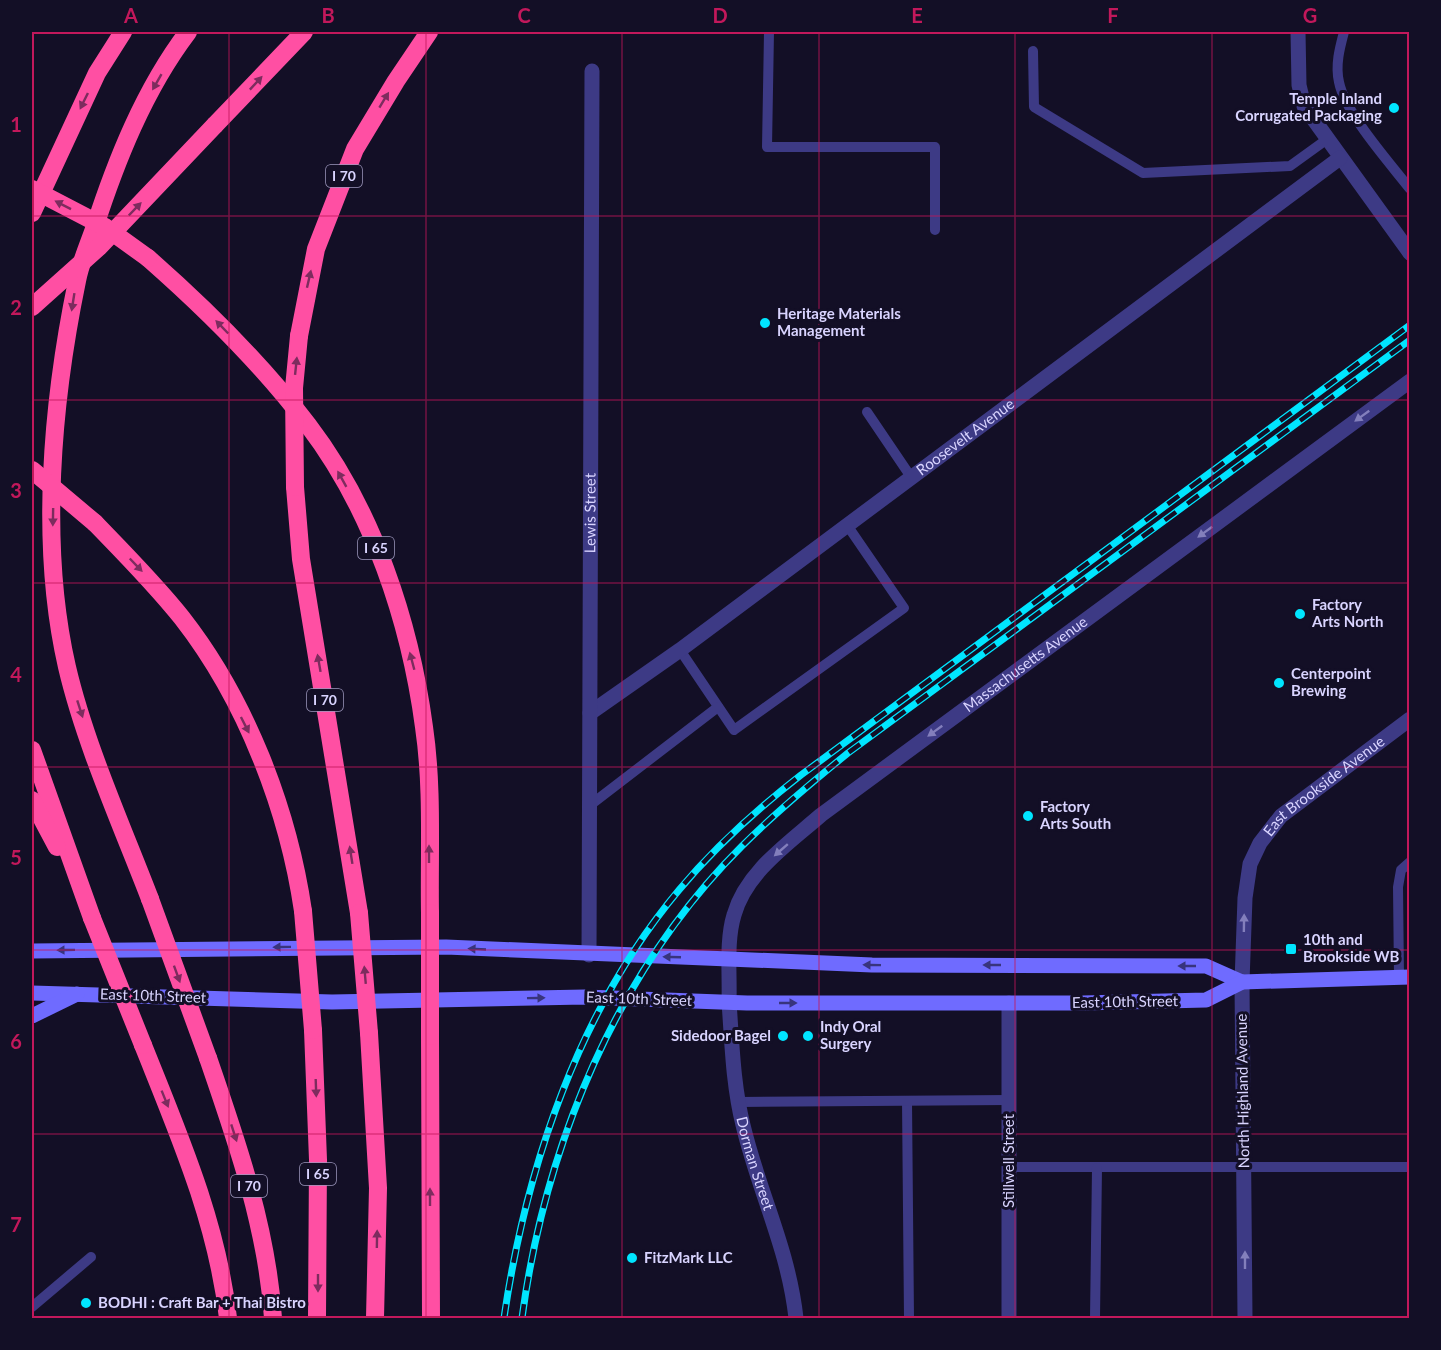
<svg xmlns="http://www.w3.org/2000/svg" width="1441" height="1350" font-family="Lato,sans-serif">
<style>
.lines{fill:none;stroke-linecap:round;stroke-linejoin:round}
.service{stroke:#3d3a85;stroke-width:10}
.minor{stroke:#3d3a85;stroke-width:15}
.tertiary{stroke:#3d3a85;stroke-width:15}
.secondary{stroke:#6f6bff;stroke-width:15}
.motorway{stroke:#ff4fa3;stroke-width:18}
.rail-casing{stroke:#00e5ff;stroke-width:7}
.rail{stroke:#130f26;stroke-width:4.5;stroke-dasharray:14;stroke-linecap:butt}
.motorway-bridge{stroke:#ff4fa3;stroke-width:18}
.oneway{fill:#7d2c5e}
.oneway2{fill:#837fbc}
.oneway3{fill:#38347d}
.grid{fill:none;stroke:#c2185b;stroke-width:1.5;stroke-opacity:0.55}
.poi-dot{fill:#00e5ff;stroke:#130f26;stroke-width:2}
.labels{text-anchor:middle;stroke-width:6;stroke-linejoin:round;paint-order:stroke}
.shield{fill:#130f26;stroke:#9e99be;stroke-width:1.5}
.shield-label{font-size:14px;font-weight:bold;fill:#d9d4ff}
.poi-label{font-size:15px;font-weight:bold;fill:#d9d4ff;stroke:#130f26;text-anchor:start}
.street-label{font-size:15px;fill:#d9d4ff;stroke:#130f26}
.neatline{fill:none;stroke:#c2185b;stroke-width:2}
.grid-label{font-size:20px;text-anchor:middle;font-weight:bold;fill:#c2185b}
</style>
<rect width="100%" height="100%" fill="#130f26"/>
<g class="lines">
<g class="service">
<polyline points="769,32 767,147 935,147 935,230"/>
<path d="M 1344,32 C 1340,47 1335,65 1339,82 C 1345,113 1389,162 1410,189"/>
<polyline points="1033,51 1034,107 1143,173 1290,166 1326,140"/>
<polyline points="867,412 911,477"/>
<polyline points="680,650 734,730 904,608 847,525"/>
<polyline points="589,806 718,707"/>
<polyline points="1399,977 1398,887 1401,870 1410,862"/>
<polyline points="907,1101 909,1318"/>
<polyline points="739,1102 1009,1100"/>
<polyline points="1009,1167 1410,1167"/>
<polyline points="32,1307 91,1257"/>
<polyline points="1095,1318 1097,1168"/>
</g>
<g class="minor">
<polyline points="1298,32 1299,85 1304,106 1410,253"/>
<path id="s1" d="M 590,713 L 680,650 L 1340,158"/>
<path id="s2" d="M 589,955 L 592,71"/>
<path id="s3" d="M 729,1002 C 732,1043 733,1085 743,1125 C 759,1193 788,1247 796,1318"/>
<polyline points="1009,1003 1009,1318"/>
</g>
<g class="tertiary">
<path id="s4" d="M 729,1002 C 730,974 726,941 734,915 C 746,872 789,843 821,815 L 1410,381"/>
<path id="s5" d="M 1245,1318 L 1242,982 L 1245,898 L 1250,864 L 1260,843 L 1281,816 L 1410,719"/>
</g>
<g class="secondary">
<polyline points="32,951 446,947 872,965 1206,966 1242,982"/>
<polyline points="32,993 332,1002 585,997 747,1003 1082,1003 1206,1000 1242,982 1410,977"/>
<polyline points="32,1016 77,994"/>
</g>
<g class="motorway">
<polyline points="215,125 304,32"/>
<polyline points="32,213 97,73 123,32"/>
<path d="M 148,258 C 206,309 261,363 308,425 C 373,510 410,622 424,727 C 433,788 429,851 430,913"/>
<polyline points="299,336 316,249 355,149 396,81 429,32"/>
<polyline points="295,487 301,559 359,913"/>
<path d="M 95,523 C 125,554 155,584 182,618 C 246,700 288,809 303,911"/>
<polyline points="32,750 92,918"/>
<polyline points="32,800 57,847"/>
<path d="M 150,899 C 122,826 85,744 67,667 C 39,545 52,402 77,281 C 80,264 88,246 94,229 C 116,161 144,90 188,32"/>
<polyline points="313,1030 318,1160 317,1318"/>
<polyline points="369,1033 378,1188 375,1318"/>
<polyline points="430,1036 431,1318"/>
<path d="M 143,1045 C 179,1135 217,1222 228,1318"/>
<path d="M 208,1058 C 237,1142 267,1228 273,1318"/>
</g>
<defs>
<g id="rail">
<path d="M 504,1318 C 526,1167 579,1009 679,890 C 715,847 756,810 801,775 L 1410,325"/>
<path d="M 522,1318 C 545,1146 617,970 742,846 C 776,812 811,783 848,753 L 1410,340"/>
</g>
</defs>
<use href="#rail" class="rail-casing"/>
<use href="#rail" class="rail"/>
<g class="motorway-bridge">
<polyline points="32,189 105,227 148,258"/>
<polyline points="32,307 99,247 215,125"/>
<polyline points="32,470 95,523"/>
<polyline points="295,487 294,388 299,336"/>
<polyline points="150,899 208,1058"/>
<polyline points="303,911 313,1030"/>
<polyline points="359,913 369,1033"/>
<polyline points="430,913 430,1036"/>
<polyline points="92,918 143,1045"/>
</g>
</g>
<defs><path id="oneway-solid" d="M-6-.8H1V-3.2L6.5 0L1 3.2V.8H-6Z" transform="scale(1.5)"/></defs>
<g class="oneway">
<use href="#oneway-solid" transform="translate(157 82) rotate(120)"/>
<use href="#oneway-solid" transform="translate(256 83) rotate(-47)"/>
<use href="#oneway-solid" transform="translate(384 100) rotate(-59)"/>
<use href="#oneway-solid" transform="translate(84 101) rotate(116)"/>
<use href="#oneway-solid" transform="translate(63 205) rotate(-153)"/>
<use href="#oneway-solid" transform="translate(135 209) rotate(-46)"/>
<use href="#oneway-solid" transform="translate(309 279) rotate(-77)"/>
<use href="#oneway-solid" transform="translate(73 302) rotate(99)"/>
<use href="#oneway-solid" transform="translate(222 327) rotate(-134)"/>
<use href="#oneway-solid" transform="translate(296 366) rotate(-84)"/>
<use href="#oneway-solid" transform="translate(342 479) rotate(-119)"/>
<use href="#oneway-solid" transform="translate(53 517) rotate(91)"/>
<use href="#oneway-solid" transform="translate(136 565) rotate(46)"/>
<use href="#oneway-solid" transform="translate(412 661) rotate(-105)"/>
<use href="#oneway-solid" transform="translate(319 663) rotate(-100)"/>
<use href="#oneway-solid" transform="translate(80 709) rotate(72)"/>
<use href="#oneway-solid" transform="translate(245 725) rotate(63)"/>
<use href="#oneway-solid" transform="translate(429 854) rotate(-90)"/>
<use href="#oneway-solid" transform="translate(351 855) rotate(-99)"/>
<use href="#oneway-solid" transform="translate(177 974) rotate(70)"/>
<use href="#oneway-solid" transform="translate(365 975) rotate(-95)"/>
<use href="#oneway-solid" transform="translate(316 1088) rotate(88)"/>
<use href="#oneway-solid" transform="translate(165 1099) rotate(68)"/>
<use href="#oneway-solid" transform="translate(234 1133) rotate(72)"/>
<use href="#oneway-solid" transform="translate(430 1197) rotate(-90)"/>
<use href="#oneway-solid" transform="translate(377 1239) rotate(-89)"/>
<use href="#oneway-solid" transform="translate(318 1283) rotate(90)"/>
</g>
<g class="oneway2">
<use href="#oneway-solid" transform="translate(1362 416) rotate(144)"/>
<use href="#oneway-solid" transform="translate(1205 532) rotate(144)"/>
<use href="#oneway-solid" transform="translate(935 731) rotate(144)"/>
<use href="#oneway-solid" transform="translate(781 850) rotate(139)"/>
<use href="#oneway-solid" transform="translate(1244 923) rotate(-89)"/>
<use href="#oneway-solid" transform="translate(1245 1260) rotate(-90)"/>
</g>
<g class="oneway3">
<use href="#oneway-solid" transform="translate(282 947) rotate(179)"/>
<use href="#oneway-solid" transform="translate(477 949) rotate(-177)"/>
<use href="#oneway-solid" transform="translate(66 950) rotate(179)"/>
<use href="#oneway-solid" transform="translate(672 957) rotate(-178)"/>
<use href="#oneway-solid" transform="translate(872 965) rotate(-179)"/>
<use href="#oneway-solid" transform="translate(992 965) rotate(-180)"/>
<use href="#oneway-solid" transform="translate(1187 966) rotate(-180)"/>
<use href="#oneway-solid" transform="translate(536 998) rotate(-1)"/>
<use href="#oneway-solid" transform="translate(788 1003)"/>
</g>
<path class="grid" d="M 229,32 L 229,1318M 426,32 L 426,1318M 622,32 L 622,1318M 819,32 L 819,1318M 1015,32 L 1015,1318M 1212,32 L 1212,1318M 32,216 L 1410,216M 32,400 L 1410,400M 32,583 L 1410,583M 32,767 L 1410,767M 32,950 L 1410,950M 32,1134 L 1410,1134"/>
<g class="poi-dot">
<circle cx="1394" cy="108" r="6"/>
<circle cx="765" cy="323" r="6"/>
<circle cx="1300" cy="614" r="6"/>
<circle cx="1279" cy="683" r="6"/>
<circle cx="1028" cy="816" r="6"/>
<rect x="1285" y="943" width="12" height="12" rx="3"/>
<circle cx="783" cy="1036" r="6"/>
<circle cx="808" cy="1036" r="6"/>
<circle cx="632" cy="1258" r="6"/>
<circle cx="86" cy="1303" r="6"/>
</g>
<g class="labels">
<g class="shield">
<rect x="326" y="165" width="36" height="22" rx="4.5"/>
<rect x="358" y="537" width="36" height="22" rx="4.5"/>
<rect x="307" y="689" width="36" height="22" rx="4.5"/>
<rect x="300" y="1163" width="36" height="22" rx="4.5"/>
<rect x="231" y="1175" width="36" height="22" rx="4.5"/>
</g>
<g class="shield-label">
<text x="344" y="181">I 70</text>
<text x="376" y="553">I 65</text>
<text x="325" y="705">I 70</text>
<text x="318" y="1179">I 65</text>
<text x="249" y="1191">I 70</text>
</g>
<g class="poi-label">
<text x="1382" y="104" text-anchor="end">Temple Inland<tspan x="1382" dy="17">Corrugated Packaging</tspan></text>
<text x="777" y="319">Heritage Materials<tspan x="777" dy="17">Management</tspan></text>
<text x="1312" y="610">Factory<tspan x="1312" dy="17">Arts North</tspan></text>
<text x="1291" y="679">Centerpoint<tspan x="1291" dy="17">Brewing</tspan></text>
<text x="1040" y="812">Factory<tspan x="1040" dy="17">Arts South</tspan></text>
<text x="1303" y="945">10th and<tspan x="1303" dy="17">Brookside WB</tspan></text>
<text x="820" y="1032">Indy Oral<tspan x="820" dy="17">Surgery</tspan></text>
<text x="771" y="1041" text-anchor="end">Sidedoor Bagel</text>
<text x="644" y="1263">FitzMark LLC</text>
<text x="98" y="1308">BODHI : Craft Bar + Thai Bistro</text>
</g>
<g class="street-label">
<text dy="5" stroke="none"><textPath href="#s1" startOffset="466">Roosevelt Avenue</textPath></text>
<text dy="5" stroke="none"><textPath href="#s2" startOffset="442">Lewis Street</textPath></text>
<text dy="5" stroke="none"><textPath href="#s4" startOffset="476">Massachusetts Avenue</textPath></text>
<text dy="5" stroke="none"><textPath href="#s5" startOffset="564">East Brookside Avenue</textPath></text>
<text transform="translate(153 996) rotate(2)" y="5">East 10th Street</text>
<text transform="translate(639 999) rotate(2)" y="5">East 10th Street</text>
<text transform="translate(1125 1002) rotate(-1)" y="5">East 10th Street</text>
<text transform="translate(1243 1091) rotate(-91)" y="5">North Highland Avenue</text>
<text transform="translate(1009 1161) rotate(-90)" y="5">Stillwell Street</text>
<text dy="5" stroke="none"><textPath href="#s3" startOffset="164">Dorman Street</textPath></text>
</g>
</g>
<rect width="1441" height="1350" fill="none" stroke="#130f26" stroke-width="66"/>
<rect x="33" y="33" width="1375" height="1284" class="neatline"/>
<g class="grid-label">
<text x="131" y="23">A</text>
<text x="328" y="23">B</text>
<text x="524" y="23">C</text>
<text x="720" y="23">D</text>
<text x="917" y="23">E</text>
<text x="1113" y="23">F</text>
<text x="1310" y="23">G</text>
<text x="16" y="132">1</text>
<text x="16" y="315">2</text>
<text x="16" y="498">3</text>
<text x="16" y="682">4</text>
<text x="16" y="865">5</text>
<text x="16" y="1049">6</text>
<text x="16" y="1232">7</text>
</g>
</svg>
